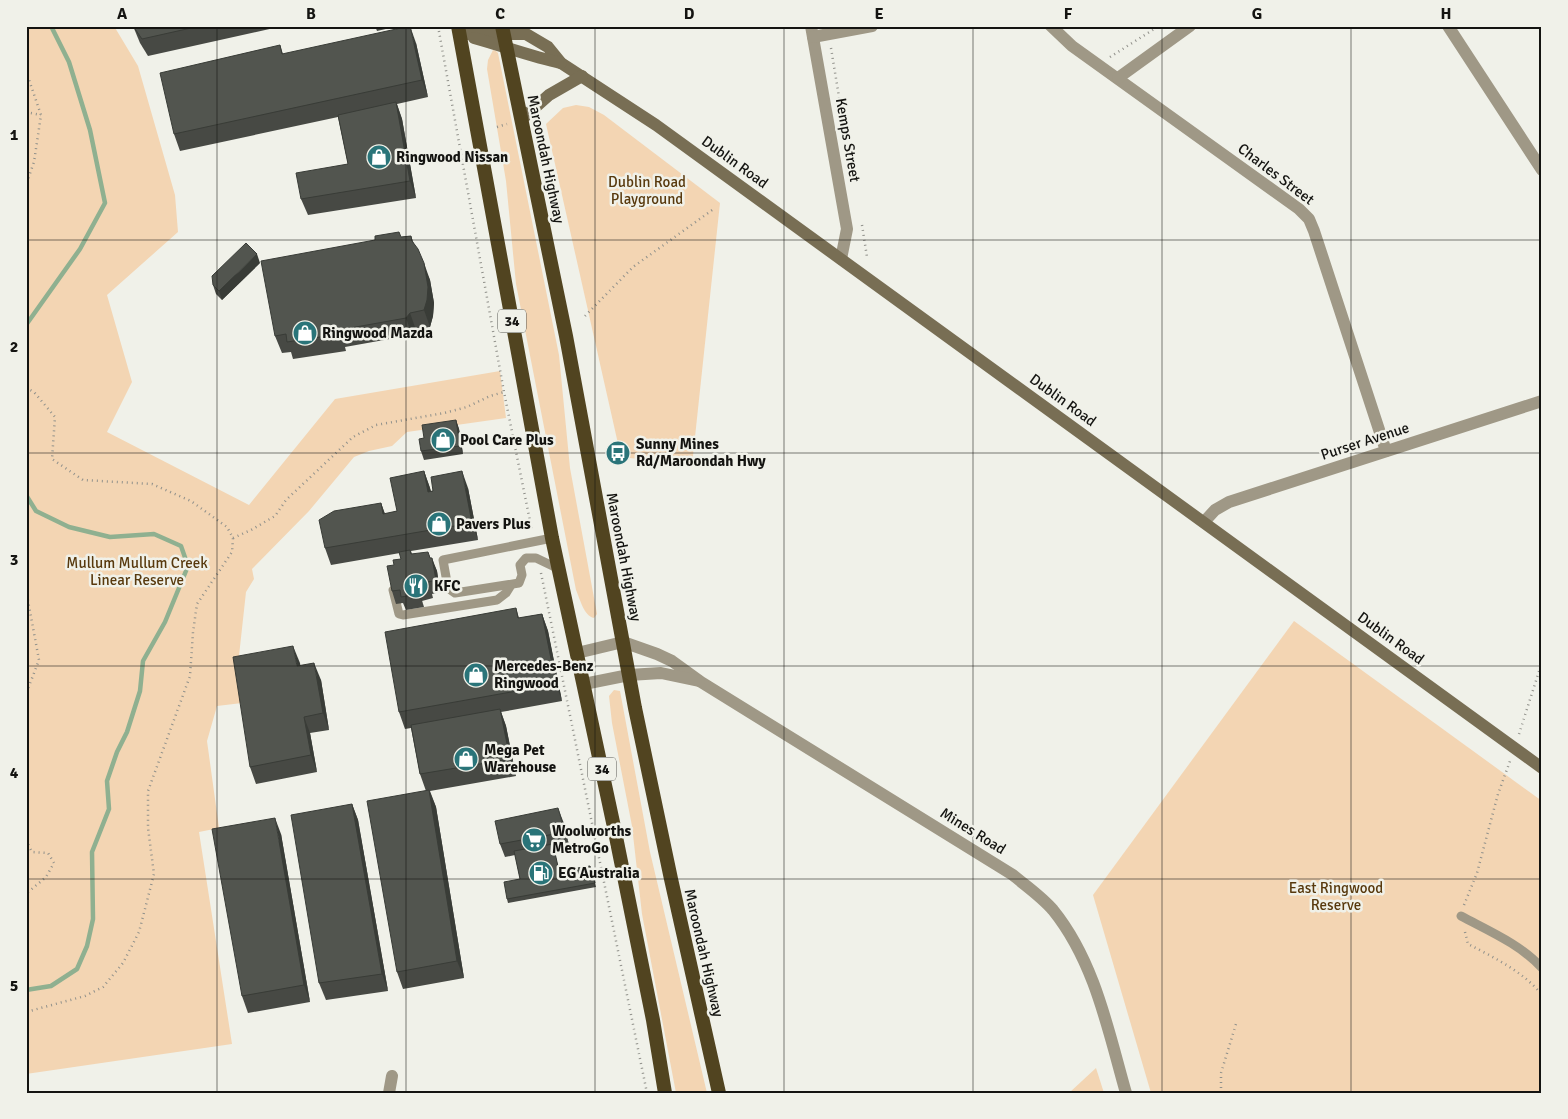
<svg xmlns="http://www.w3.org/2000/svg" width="1568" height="1119" font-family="Signika,sans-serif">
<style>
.green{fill:#f3d5b3}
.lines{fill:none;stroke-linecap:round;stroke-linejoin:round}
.stream{stroke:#8fb090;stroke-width:4.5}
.path{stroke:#91918b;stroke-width:2.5;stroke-dasharray:1 4;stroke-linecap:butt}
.service{stroke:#9f9886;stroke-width:9}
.minor{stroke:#9f9886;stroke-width:12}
.secondary{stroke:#786e54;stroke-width:12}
.trunk{stroke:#514420;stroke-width:14}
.wall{fill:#474944}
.shaded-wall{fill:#393c37}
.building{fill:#52554f;stroke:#393c37}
.grid{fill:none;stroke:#141411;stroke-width:1;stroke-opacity:0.55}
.labels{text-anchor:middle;stroke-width:5;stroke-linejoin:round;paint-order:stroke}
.shield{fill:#f0f1e9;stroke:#565652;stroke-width:1}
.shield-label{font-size:14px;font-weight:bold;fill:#141411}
.street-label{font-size:15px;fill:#141411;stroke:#f0f1e9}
.poi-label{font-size:15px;font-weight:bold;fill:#141411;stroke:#f0f1e9;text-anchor:start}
.park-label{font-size:15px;fill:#58390d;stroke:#f0f1e9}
.neatline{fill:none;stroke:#141411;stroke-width:2}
.grid-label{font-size:16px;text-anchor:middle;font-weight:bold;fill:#141411}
</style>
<rect width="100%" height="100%" fill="#f0f1e9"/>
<g class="green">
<polygon points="26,26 114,26 138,66 175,195 178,232 107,295 132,382 107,432 249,505 335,399 500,371 506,418 407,432 392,446 369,451 354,457 309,511 252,569 254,579 246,592 237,674 242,703 217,706 207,741 219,828 199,832 232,1044 26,1074"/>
<path d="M 493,50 L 496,51 L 498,53 L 559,355 L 570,468 L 597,614 L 594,618 C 584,616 580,599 576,590 L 516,284 L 506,181 L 487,69 L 488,60 Z"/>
<polygon points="576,105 589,107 604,115 720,203 692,465 621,457 546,124 563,108"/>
<polygon points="1294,621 1542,801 1542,1093 1151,1093 1093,895"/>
<polygon points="614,690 620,691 650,852 707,1093 676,1093 642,914 632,826 612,723 609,696"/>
<polygon points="1096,1068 1104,1093 1069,1093"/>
</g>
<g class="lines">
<g class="stream">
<polyline points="26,325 80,249 105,203 90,130 69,62 51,26"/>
<polyline points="26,495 36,511 69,527 110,537 154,534 181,546 188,566 165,622 143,661 140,691 127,732 117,752 107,781 109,809 92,852 93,919 87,946 77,969 51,986 26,990"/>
</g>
<g class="path">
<polyline points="438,26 504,392 532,531"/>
<polyline points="831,48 841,109"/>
<polyline points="1110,57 1159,26"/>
<polyline points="26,71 41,115 34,162 26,185"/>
<polyline points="26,112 41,115"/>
<polyline points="497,127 507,124"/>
<polyline points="862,225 867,257"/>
<polyline points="585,316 633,267 715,208"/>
<polyline points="26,388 34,392 55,417 52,459 83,480 152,484 191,501 227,527 233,538 232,552 197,604 193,632 190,676 148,791 148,828 154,874 139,932 123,963 103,987 85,996 26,1012"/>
<polyline points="233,538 251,530 275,516 286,500 353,437 376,425 444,413 467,407 490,396 504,392"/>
<polyline points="541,573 647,1093"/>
<polyline points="26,590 39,660 26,694"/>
<polyline points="1519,734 1542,662"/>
<polyline points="26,840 32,852 48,853 54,863 46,877 26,894"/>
<polyline points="1464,905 1477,873 1498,794 1510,761"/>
<path d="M 1465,932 L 1468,944 C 1493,957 1524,972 1542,995"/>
<polyline points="1221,1093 1221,1073 1236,1024"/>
</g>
<g class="service">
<polyline points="552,538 443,560 448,588 455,593 519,583 522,575 520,565 526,558 536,558 559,569"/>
<polyline points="393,590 399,614 403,615 497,600 506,593 511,585"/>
<path d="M 1461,916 C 1489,931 1520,944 1542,968"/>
</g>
<g class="minor">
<polyline points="811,26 847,229 841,259"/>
<polyline points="1051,26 1072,46 1299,209 1309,219 1314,231 1386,451"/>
<polyline points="1448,26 1542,170"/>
<polyline points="813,37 872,26"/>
<polyline points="1118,78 1190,26"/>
<polyline points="1204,522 1215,510 1229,502 1542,401"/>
<path d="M 577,653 L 623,642 L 657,654 L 672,661 L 701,682 L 1013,875 C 1026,886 1042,897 1053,910 C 1095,962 1108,1030 1126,1093"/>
<polyline points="584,684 629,675 661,673 699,681"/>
<polyline points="389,1093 392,1076"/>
</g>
<g class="secondary">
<polyline points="460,34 526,34 548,47 561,63 656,125 1542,768"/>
<path d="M 474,38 C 503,46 532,57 561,63"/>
<polyline points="522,119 549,95 582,76"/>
</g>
<g class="trunk">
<polyline points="458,26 552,538 614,827 653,1020 665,1093"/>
<polyline points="502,26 566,336 635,708 671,879 719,1093"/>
</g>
</g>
<g class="wall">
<polygon points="133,26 283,26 148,56 140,43"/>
<polygon points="375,26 399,26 377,31"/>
<polygon points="416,43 428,97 397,104 402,119 416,198 308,215 301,199 348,164 338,117 180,151 174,134 280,45 283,54"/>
<polygon points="411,236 414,244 430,280 434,303 433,316 430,327 416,330 412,335 345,347 346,351 293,359 291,352 282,353 275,336 401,237"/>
<polygon points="260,263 222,300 216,294 213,285"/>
<polygon points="456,420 459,429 463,454 424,460 421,451 424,438"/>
<polygon points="424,471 431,491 468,488 478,540 411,551 412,554 431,558 437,571 440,592 432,594 433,598 422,601 424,607 406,610 403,603 396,604 392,591 394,565 401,559 400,553 331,565 325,548 381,503 385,514 397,511"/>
<polygon points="516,608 519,618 542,614 548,631 562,701 501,712 506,726 516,776 430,791 436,807 464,978 403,989 397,972 426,791 420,774 411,728 405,729 399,712"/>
<polygon points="300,663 300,665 321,680 329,730 310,733 317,772 256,784 250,767"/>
<polygon points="352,804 358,820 388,991 326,1000 319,983"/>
<polygon points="563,821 569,845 554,848 559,871 591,870 596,887 508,903 507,899 520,879 515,855 505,857 500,844"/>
<polygon points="281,834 310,1002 248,1013 242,996"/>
</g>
<g class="shaded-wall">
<polygon points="410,26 416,43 428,97 422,80"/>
<polygon points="396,102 402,119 416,198 410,181"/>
<polygon points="257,254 260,263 222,300 219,291"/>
<polygon points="424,263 430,280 434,303 433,316 430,327 424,310"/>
<polygon points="410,313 416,330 412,335 406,318"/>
<polygon points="456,420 459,429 463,454 460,446"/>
<polygon points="424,471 430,488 434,509 428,492"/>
<polygon points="462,471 468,488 478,540 472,523"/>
<polygon points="381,503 387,520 383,514"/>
<polygon points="428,552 433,565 432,558 437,571 440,592 436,580"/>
<polygon points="418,588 422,601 424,607 419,594"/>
<polygon points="542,614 548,631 562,701 556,684"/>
<polygon points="293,646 300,663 303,683 297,666"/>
<polygon points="314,663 321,680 329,730 323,713"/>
<polygon points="500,709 506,726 516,776 510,759"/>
<polygon points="304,717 310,733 317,772 311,755"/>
<polygon points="429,790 436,807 464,978 457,961"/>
<polygon points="352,804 358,820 388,991 382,974"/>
<polygon points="558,808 563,821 569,845 565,832"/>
<polygon points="275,818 281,834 310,1002 304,985"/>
</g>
<g class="building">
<polygon points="133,26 200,26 142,39"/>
<polygon points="410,26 422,80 174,134 160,73 280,45 282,54"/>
<polygon points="396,102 410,181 301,199 296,173 348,164 338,115"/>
<polygon points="399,232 401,237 411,236 412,241 418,249 424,263 428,287 427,300 424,310 410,313 406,318 339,330 340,334 287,342 286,334 275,336 261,261 375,240 375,236"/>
<polygon points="246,243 257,254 219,291 213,285 212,276"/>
<polygon points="456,420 460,446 421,451 419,439 424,438 422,425"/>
<polygon points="424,471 428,492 433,491 431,477 462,471 472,523 325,548 319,520 334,511 381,503 383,514 397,511 390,478"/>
<polygon points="410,550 411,554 428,552 430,558 432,558 436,580 428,582 428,586 418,588 419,594 401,597 400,590 392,591 387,566 394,565 393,560 401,559 399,552"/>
<polygon points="516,608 518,618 542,614 556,684 399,712 385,632"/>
<polygon points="293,646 297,666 314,663 323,713 304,717 311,755 250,767 233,657"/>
<polygon points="500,709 510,759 420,774 411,725"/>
<polygon points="429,790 457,961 397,972 367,801"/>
<polygon points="352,804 382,974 319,983 291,815"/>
<polygon points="558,808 565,832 500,844 495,821"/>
<polygon points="275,818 304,985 242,996 212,829"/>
<polygon points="553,844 559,871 590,866 595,883 507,899 504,882 520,879 514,851"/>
</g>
<path class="grid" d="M 217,26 L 217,1093M 406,26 L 406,1093M 595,26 L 595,1093M 784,26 L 784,1093M 973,26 L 973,1093M 1162,26 L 1162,1093M 1351,26 L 1351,1093M 26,240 L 1542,240M 26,453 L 1542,453M 26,666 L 1542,666M 26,879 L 1542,879"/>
<defs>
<symbol id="shop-disc" viewBox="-11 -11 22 22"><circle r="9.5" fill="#2a7479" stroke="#f0f1e9"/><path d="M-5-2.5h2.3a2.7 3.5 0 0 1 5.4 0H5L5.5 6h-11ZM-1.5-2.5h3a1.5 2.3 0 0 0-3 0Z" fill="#fff"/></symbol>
<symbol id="bus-disc" viewBox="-11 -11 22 22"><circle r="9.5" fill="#2a7479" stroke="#f0f1e9"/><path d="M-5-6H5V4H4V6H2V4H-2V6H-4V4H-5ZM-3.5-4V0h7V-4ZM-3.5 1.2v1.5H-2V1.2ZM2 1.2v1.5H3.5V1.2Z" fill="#fff"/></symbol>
<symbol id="restaurant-disc" viewBox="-11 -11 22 22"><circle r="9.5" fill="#2a7479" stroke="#f0f1e9"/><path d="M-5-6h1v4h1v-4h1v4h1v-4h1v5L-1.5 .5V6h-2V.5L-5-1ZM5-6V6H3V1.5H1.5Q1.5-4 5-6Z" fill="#fff"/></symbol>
<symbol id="supermarket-disc" viewBox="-11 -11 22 22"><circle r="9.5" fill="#2a7479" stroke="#f0f1e9"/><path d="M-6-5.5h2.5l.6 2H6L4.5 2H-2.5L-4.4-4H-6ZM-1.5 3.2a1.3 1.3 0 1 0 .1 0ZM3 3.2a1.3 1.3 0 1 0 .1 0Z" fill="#fff"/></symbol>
<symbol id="fuel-disc" viewBox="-11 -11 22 22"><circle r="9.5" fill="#2a7479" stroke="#f0f1e9"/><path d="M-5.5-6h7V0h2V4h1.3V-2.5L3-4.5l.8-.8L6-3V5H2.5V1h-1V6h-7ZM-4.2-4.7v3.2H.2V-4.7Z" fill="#fff"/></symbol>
</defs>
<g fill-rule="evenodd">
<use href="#shop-disc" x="365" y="143" width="28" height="28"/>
<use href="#shop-disc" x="291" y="319" width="28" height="28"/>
<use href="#shop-disc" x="429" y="426" width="28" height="28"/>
<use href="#bus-disc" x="604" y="439" width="28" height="28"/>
<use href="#shop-disc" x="425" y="510" width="28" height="28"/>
<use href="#restaurant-disc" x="402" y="572" width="28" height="28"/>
<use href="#shop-disc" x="462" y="661" width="28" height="28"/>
<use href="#shop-disc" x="452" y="745" width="28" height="28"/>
<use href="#supermarket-disc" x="520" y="826" width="28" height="28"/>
<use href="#fuel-disc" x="527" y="859" width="28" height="28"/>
</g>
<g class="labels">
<g class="shield">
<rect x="498" y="309.5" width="28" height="23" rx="4"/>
<rect x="588" y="757.5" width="28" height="23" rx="4"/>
</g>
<g class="shield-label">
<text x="512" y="326">34</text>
<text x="602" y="774">34</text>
</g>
<g class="street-label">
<text transform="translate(848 140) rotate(80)" y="5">Kemps Street</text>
<text transform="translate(546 159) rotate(78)" y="5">Maroondah Highway</text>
<text transform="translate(735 162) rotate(36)" y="5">Dublin Road</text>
<text transform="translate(1276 174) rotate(37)" y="5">Charles Street</text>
<text transform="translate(1063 400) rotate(36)" y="5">Dublin Road</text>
<text transform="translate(1365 441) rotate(-18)" y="5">Purser Avenue</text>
<text transform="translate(624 557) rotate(79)" y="5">Maroondah Highway</text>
<text transform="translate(1391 638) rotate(36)" y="5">Dublin Road</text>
<text transform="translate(973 831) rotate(32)" y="5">Mines Road</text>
<text transform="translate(704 953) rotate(77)" y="5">Maroondah Highway</text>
</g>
<g class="poi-label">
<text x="396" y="162">Ringwood Nissan</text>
<text x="322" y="338">Ringwood Mazda</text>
<text x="460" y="445">Pool Care Plus</text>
<text x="636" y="449">Sunny Mines<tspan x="636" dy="17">Rd/Maroondah Hwy</tspan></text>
<text x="456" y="529">Pavers Plus</text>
<text x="434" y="591">KFC</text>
<text x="494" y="671">Mercedes-Benz<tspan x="494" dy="17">Ringwood</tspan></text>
<text x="484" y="755">Mega Pet<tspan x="484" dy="17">Warehouse</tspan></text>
<text x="552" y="836">Woolworths<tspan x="552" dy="17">MetroGo</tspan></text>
<text x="558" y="878">EG Australia</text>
</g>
<g class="park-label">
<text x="647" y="187">Dublin Road<tspan x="647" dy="17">Playground</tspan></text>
<text x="137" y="568">Mullum Mullum Creek<tspan x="137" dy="17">Linear Reserve</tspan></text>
<text x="1336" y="893">East Ringwood<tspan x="1336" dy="17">Reserve</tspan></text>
</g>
</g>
<rect width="1568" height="1119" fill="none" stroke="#f0f1e9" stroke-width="55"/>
<rect x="28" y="28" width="1512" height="1064" class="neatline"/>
<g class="grid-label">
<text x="122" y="19">A</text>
<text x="311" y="19">B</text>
<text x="500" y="19">C</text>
<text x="689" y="19">D</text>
<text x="879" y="19">E</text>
<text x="1068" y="19">F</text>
<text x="1257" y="19">G</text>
<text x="1446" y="19">H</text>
<text x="14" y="140">1</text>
<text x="14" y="352">2</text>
<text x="14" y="565">3</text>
<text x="14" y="778">4</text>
<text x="14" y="991">5</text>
</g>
</svg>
